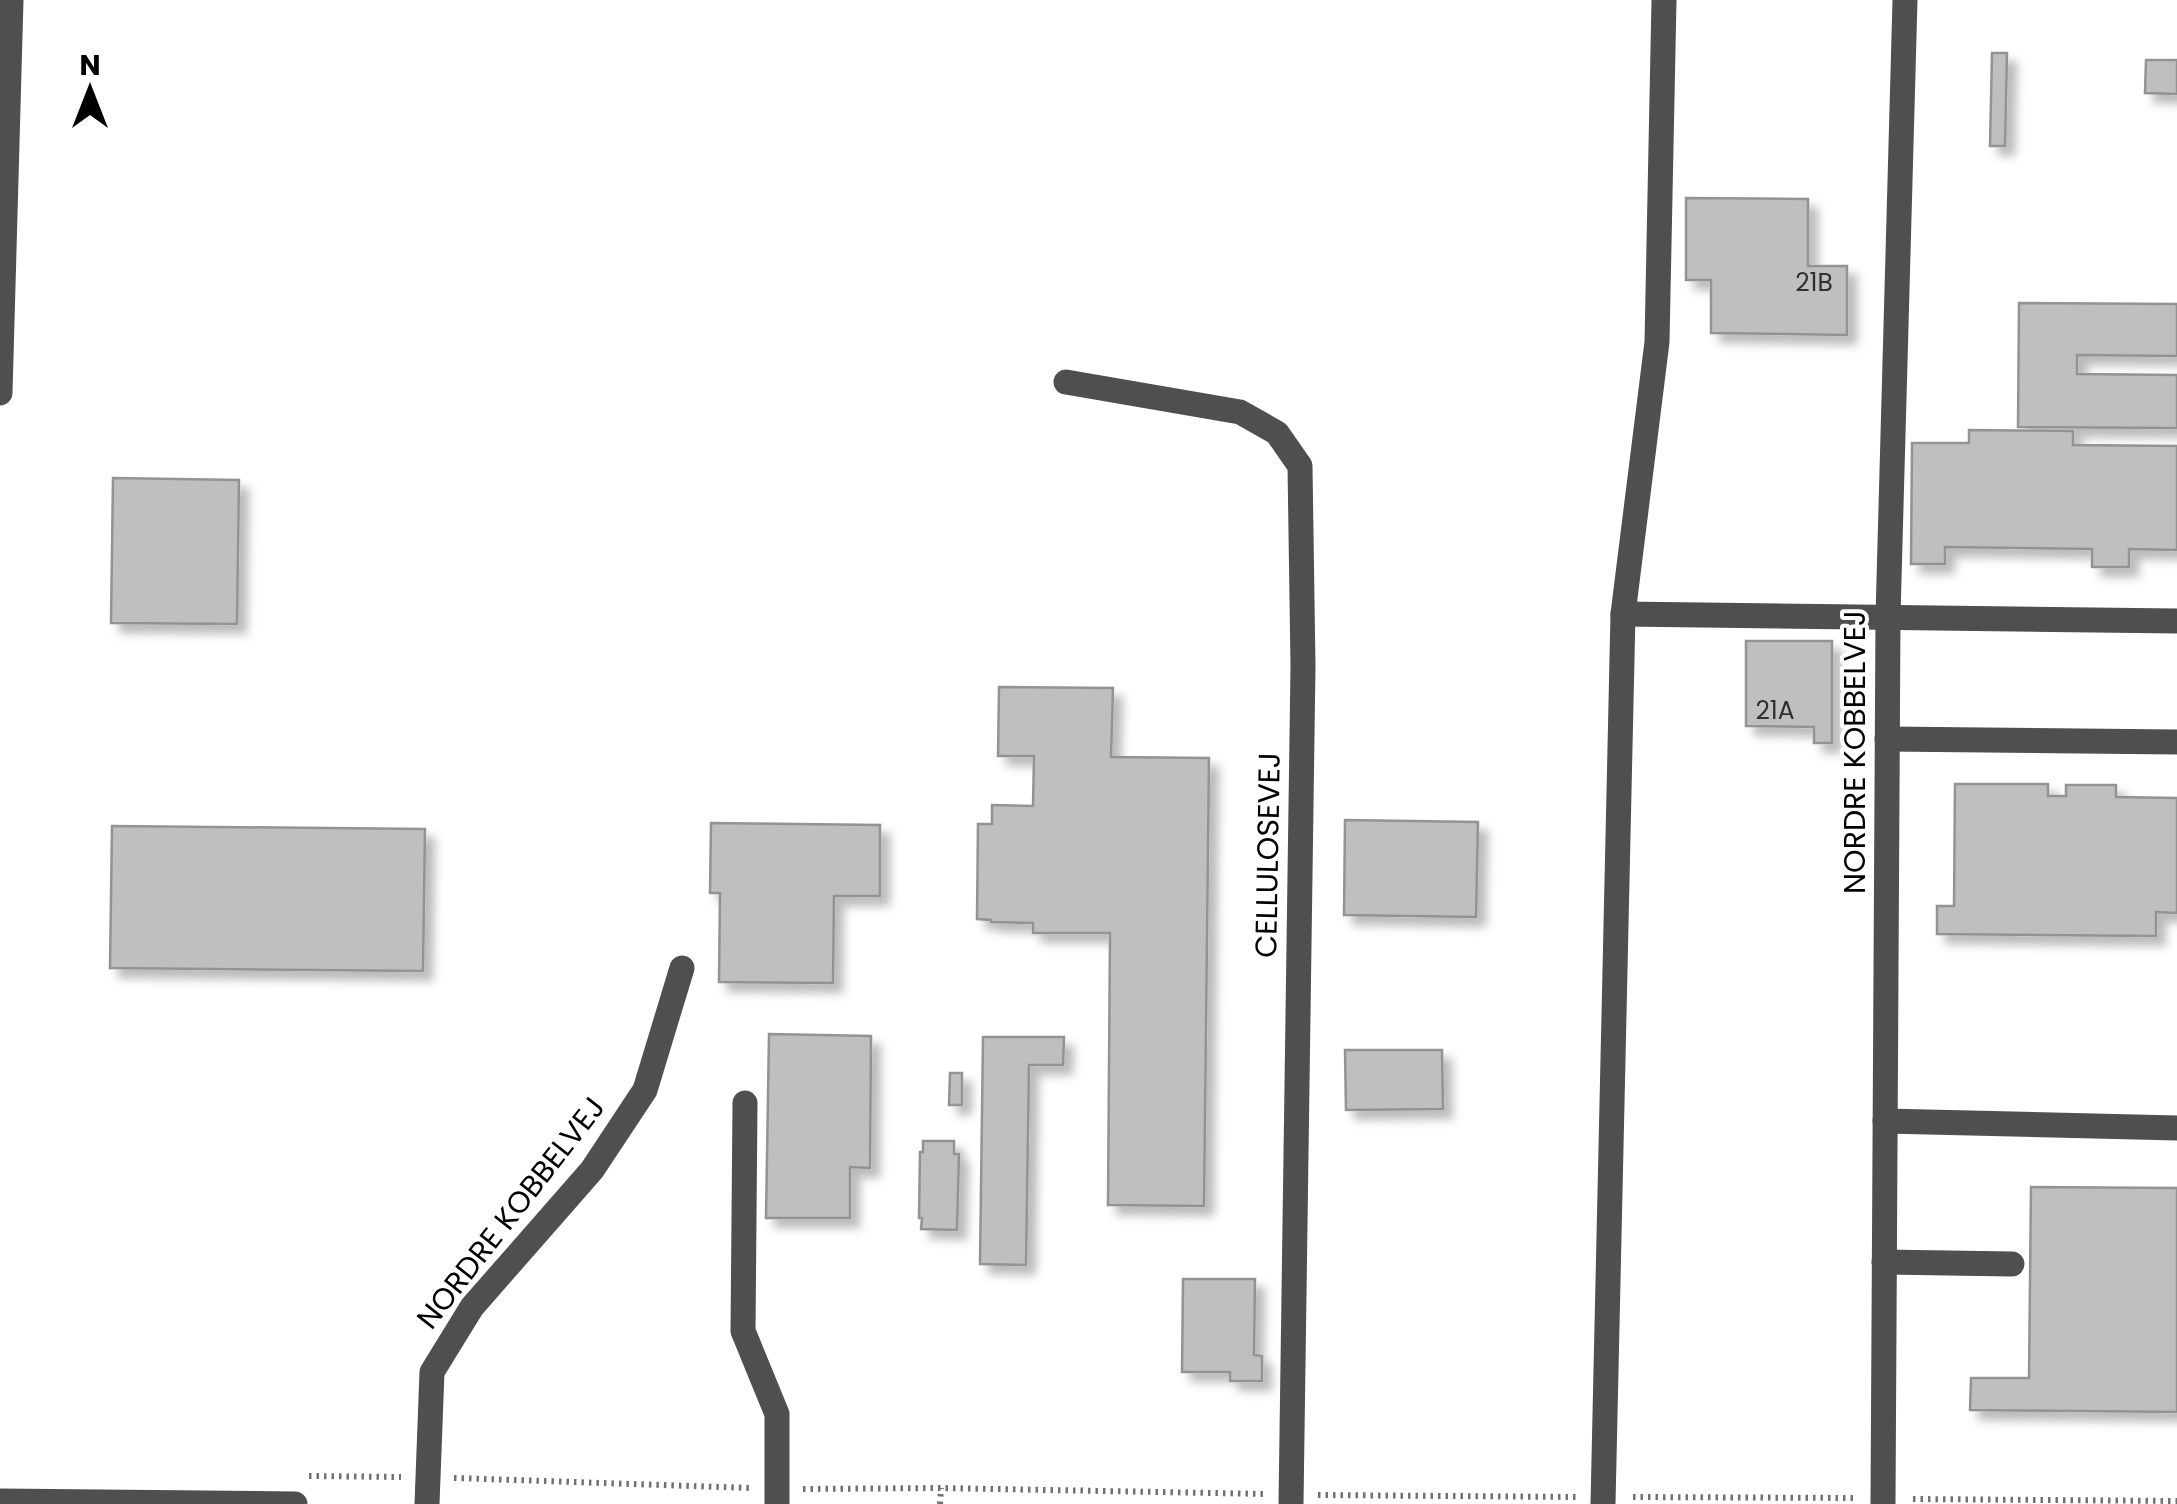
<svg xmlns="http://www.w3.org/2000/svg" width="2177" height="1504" font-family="Poppins,sans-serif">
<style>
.building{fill:#bfbfbf;stroke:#939393;stroke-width:2.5;filter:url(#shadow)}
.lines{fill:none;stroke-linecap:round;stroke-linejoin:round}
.path{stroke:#717171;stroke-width:6;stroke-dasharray:2.5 5;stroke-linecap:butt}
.minor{stroke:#4f4f4f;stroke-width:25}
.labels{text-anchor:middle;stroke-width:8;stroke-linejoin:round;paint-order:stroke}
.number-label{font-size:25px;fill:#303030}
.street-label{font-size:30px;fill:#000;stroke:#fff}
</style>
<defs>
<filter id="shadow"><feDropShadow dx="9" dy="9" stdDeviation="5" flood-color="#0004"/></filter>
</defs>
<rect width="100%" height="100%" fill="#fff"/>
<g class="building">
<polygon points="1992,53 2007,53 2005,146 1990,146"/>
<polygon points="2146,60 2177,60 2177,94 2145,93"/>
<polygon points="1686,198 1808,199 1808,266 1847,266 1847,335 1711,333 1711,280 1686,280"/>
<polygon points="2019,303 2177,304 2177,356 2077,355 2077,374 2177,375 2177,428 2018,427"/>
<polygon points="1969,430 2073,431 2073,445 2177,446 2177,550 2129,549 2129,567 2092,567 2092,549 1945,547 1945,564 1911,564 1912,443 1969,443"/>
<polygon points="113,478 239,480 237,624 111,623"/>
<polygon points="1746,641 1832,641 1832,743 1814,743 1814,727 1746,726"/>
<polygon points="999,687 1113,688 1111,757 1209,758 1204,1206 1108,1205 1110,933 1033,933 1033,923 991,922 991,920 977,919 978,824 992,824 992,805 1033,806 1034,756 998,756"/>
<polygon points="1955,784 2048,784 2048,796 2066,796 2066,785 2116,785 2116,797 2177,798 2177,913 2156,912 2156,936 1937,934 1937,906 1954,906"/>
<polygon points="1345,820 1478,822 1476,917 1344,915"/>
<polygon points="711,823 880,825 880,896 834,896 833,983 719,982 720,893 710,893"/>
<polygon points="112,826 425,829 423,971 110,968"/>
<polygon points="769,1034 871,1036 870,1168 850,1167 850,1218 766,1218"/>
<polygon points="983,1037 1064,1037 1063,1065 1029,1065 1026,1265 980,1264"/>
<polygon points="1345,1050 1442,1050 1443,1109 1346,1110"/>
<polygon points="950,1073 962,1073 962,1105 949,1105"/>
<polygon points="923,1141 954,1141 954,1154 959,1154 957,1230 921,1229 922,1218 919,1218 920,1152 923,1152"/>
<polygon points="2031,1187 2177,1188 2177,1412 1970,1410 1971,1378 2029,1378"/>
<polygon points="1183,1279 1255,1279 1254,1355 1262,1356 1262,1381 1230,1381 1230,1372 1182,1372"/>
</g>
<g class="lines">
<g class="path">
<polyline points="309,1476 401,1477"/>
<polyline points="454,1478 751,1488"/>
<polyline points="803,1489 941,1488 1266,1494"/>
<polyline points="1318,1495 1576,1497"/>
<polyline points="1633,1497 1856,1498"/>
<polyline points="1913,1499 2177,1501"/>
<polyline points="940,1504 941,1488"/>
</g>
<g class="minor">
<polyline points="1066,382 1240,412 1277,433 1300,466 1303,666 1291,1504"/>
<polyline points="0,393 11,0"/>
<polyline points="1623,614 2177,621"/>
<polyline points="1887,739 2177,742"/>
<polyline points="745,1103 743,1331 777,1414 777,1504"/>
<polyline points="1885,1121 2177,1128"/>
<polyline points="1884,1262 2012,1264"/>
<polyline points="0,1501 295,1504"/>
<polyline points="427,1504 432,1372 472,1307 592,1170 645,1090 682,968"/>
<polyline points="1603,1504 1623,614 1657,342 1664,0"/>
<polyline points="1883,1504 1888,616 1905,0"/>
</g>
</g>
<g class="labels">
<g class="number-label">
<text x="1814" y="291">21B</text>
<text x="1775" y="719">21A</text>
</g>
<g class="street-label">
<text transform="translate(1855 752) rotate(-90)" y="10">NORDRE KOBBELVEJ</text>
<text transform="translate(1268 855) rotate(-89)" y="10">CELLULOSEVEJ</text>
<text transform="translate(511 1213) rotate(-52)" y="10">NORDRE KOBBELVEJ</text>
</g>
</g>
<g transform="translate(90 90)" stroke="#ffffff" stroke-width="8" paint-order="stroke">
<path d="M0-8L18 38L0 25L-18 38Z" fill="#000000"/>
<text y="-15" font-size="28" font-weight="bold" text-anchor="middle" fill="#000000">N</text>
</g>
</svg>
